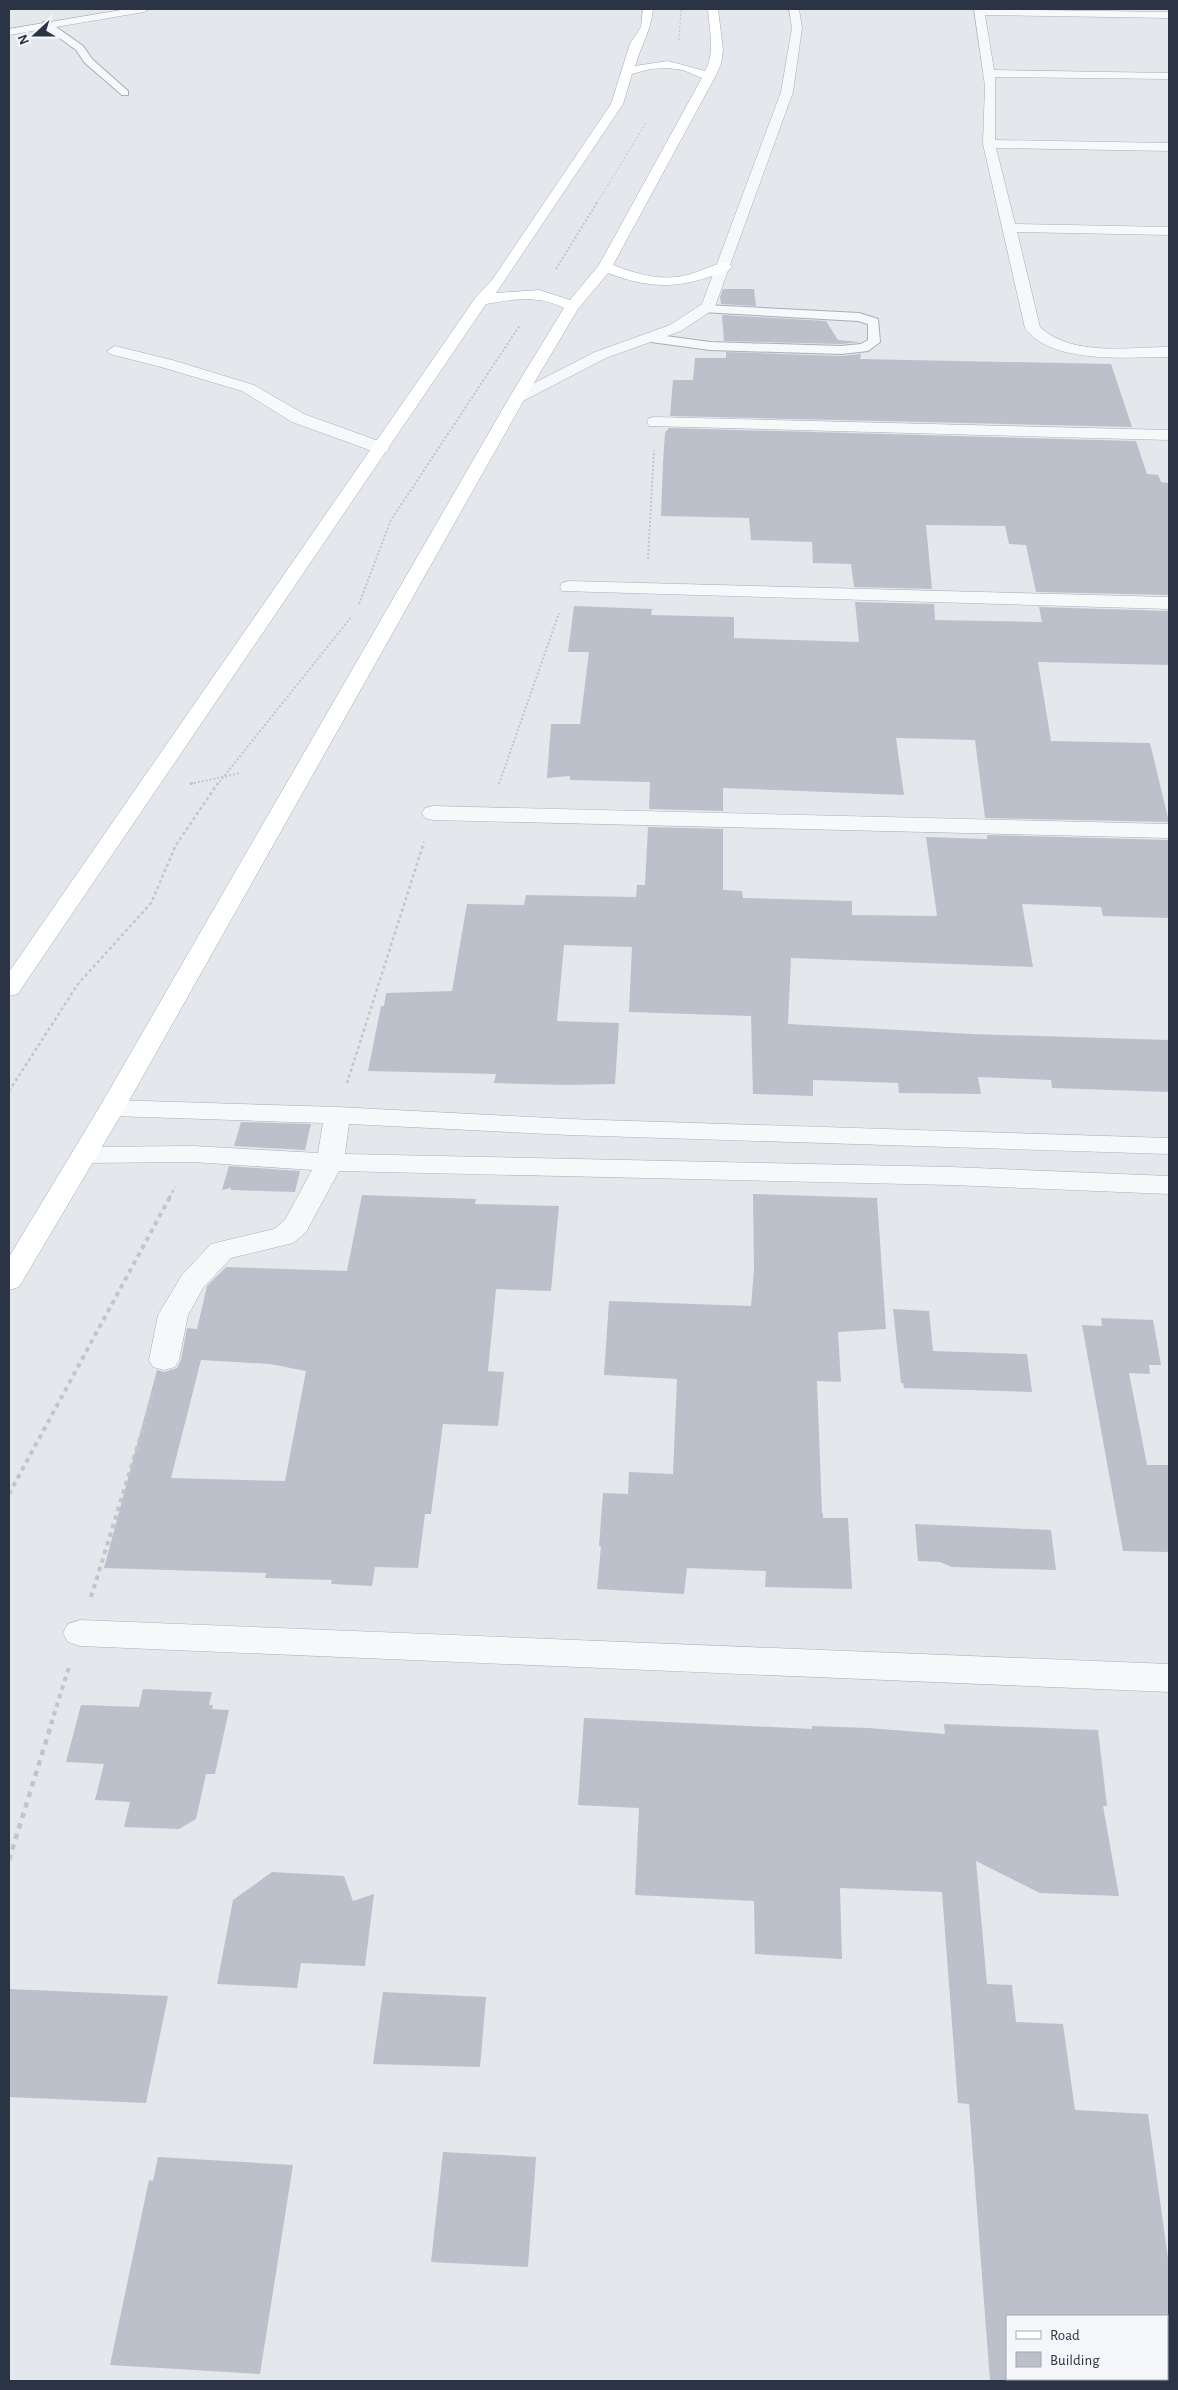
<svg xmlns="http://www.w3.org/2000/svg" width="1178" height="2390" font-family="'Alegreya Sans',sans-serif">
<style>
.building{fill:#bbc0ca;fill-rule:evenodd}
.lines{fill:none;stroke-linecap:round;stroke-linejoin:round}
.service-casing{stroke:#a9aeb7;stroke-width:2}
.minor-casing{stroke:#a9aeb7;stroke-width:1}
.primary-casing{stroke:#a3abb8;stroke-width:1}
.path-far4{stroke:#c2c5cb;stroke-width:1;stroke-dasharray:2 2;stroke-linecap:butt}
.path-far3{stroke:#c2c5cb;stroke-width:2;stroke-dasharray:2 2;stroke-linecap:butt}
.path-far2{stroke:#c2c5cb;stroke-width:2.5;stroke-dasharray:3 3;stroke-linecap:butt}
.path-far1{stroke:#c2c5cb;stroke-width:4;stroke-dasharray:4.5 4.5;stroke-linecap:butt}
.path{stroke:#c2c5cb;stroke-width:4.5;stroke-dasharray:5.5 5.5;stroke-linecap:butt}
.service{fill:#f7f8fa;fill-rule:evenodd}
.minor{fill:#f7f8fa;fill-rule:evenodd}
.primary{fill:#fff;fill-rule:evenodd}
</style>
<rect width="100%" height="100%" fill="#e4e7ec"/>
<g class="building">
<polygon points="723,289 754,289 756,306 721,304 720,297"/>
<polygon points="722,315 826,321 838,340 860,342 841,344 724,341"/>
<polygon points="726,352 841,356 861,354 860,359 1111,364 1132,427 670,416 673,380 693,380 695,358 726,358"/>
<polygon points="669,428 1136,441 1147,474 1158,475 1161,482 1169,483 1169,595 1036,592 1026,545 1009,544 1005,526 926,525 932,589 854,587 851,564 813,563 812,542 751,540 749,518 661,516 663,462 665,433"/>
<polygon points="855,602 934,604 935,620 1042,622 1039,607 1169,611 1169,665 1038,662 1051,741 1150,743 1169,822 985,818 975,740 896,738 904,795 723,788 723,811 649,809 650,782 570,780 570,776 547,778 551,724 580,724 589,652 568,652 574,606 652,609 651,615 734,617 734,638 859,642"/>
<polygon points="648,827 723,829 723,890 742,891 743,898 852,901 852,915 937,916 926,837 987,839 987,835 1169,840 1169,918 1103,916 1101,907 1022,904 1033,967 791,958 788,1024 973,1034 1169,1040 1169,1092 1052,1088 1051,1080 978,1077 981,1094 899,1093 898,1083 813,1080 813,1096 753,1094 751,1016 629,1012 632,947 564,945 557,1021 619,1023 615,1084 567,1085 494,1083 496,1074 368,1071 381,1006 384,1006 386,993 452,991 467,904 524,905 526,895 636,897 637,885 645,885"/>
<polygon points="241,1122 311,1124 305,1150 234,1146"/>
<polygon points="229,1166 300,1171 295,1192 231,1190 231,1188 222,1190"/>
<polygon points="753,1194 877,1198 886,1329 838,1332 841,1382 817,1381 822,1513 823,1513 823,1518 848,1518 852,1589 765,1587 766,1571 687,1568 684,1594 597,1589 601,1546 599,1546 603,1493 628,1494 629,1472 673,1474 677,1379 604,1375 609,1301 751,1306 754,1269"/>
<path d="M 362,1195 L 476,1199 L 475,1204 L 559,1206 L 551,1291 L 496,1289 L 488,1371 L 504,1372 L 498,1426 L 443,1424 L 431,1514 L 425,1514 L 418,1568 L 375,1567 L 372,1586 L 331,1584 L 332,1580 L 265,1578 L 266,1573 L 104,1568 L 157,1370 L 164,1372 L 177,1368 L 181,1360 L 187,1328 L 197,1329 L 207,1286 L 226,1267 L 347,1271 ZM 201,1360 L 270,1364 L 306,1371 L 285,1481 L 171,1478 Z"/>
<polygon points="893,1309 929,1311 933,1351 1027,1354 1032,1392 904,1388 903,1383 901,1383"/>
<polygon points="1101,1318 1153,1320 1161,1365 1149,1365 1150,1374 1129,1373 1147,1465 1169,1465 1169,1552 1123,1551 1082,1325 1102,1326"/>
<polygon points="915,1524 1051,1530 1056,1570 952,1567 940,1562 918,1561"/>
<polygon points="143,1689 212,1692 209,1705 213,1705 212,1709 229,1710 215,1774 206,1774 196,1819 179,1829 124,1827 130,1802 95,1800 104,1764 66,1762 81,1705 139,1707"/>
<path d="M 584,1718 L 812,1729 L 812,1726 L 868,1728 L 945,1734 L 944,1724 L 1098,1730 L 1107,1806 L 1103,1806 L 1119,1896 L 1040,1893 L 976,1861 L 987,1984 L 1012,1985 L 1016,2022 L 1063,2024 L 1075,2110 L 1148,2114 L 1169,2266 L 1169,2381 L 990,2381 L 969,2104 L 958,2103 L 942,1892 L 840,1888 L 842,1959 L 755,1954 L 754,1901 L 635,1895 L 639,1808 L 578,1805 ZM 1007,2316 L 1167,2316 L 1167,2379 L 1007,2379 Z"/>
<polygon points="272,1872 344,1876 353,1901 374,1894 365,1966 301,1963 297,1988 217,1984 233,1900"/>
<polygon points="9,1989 168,1996 146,2103 9,2097"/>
<polygon points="383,1992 486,1997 480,2067 373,2064"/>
<polygon points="443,2152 536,2157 528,2267 431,2262"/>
<polygon points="158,2157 293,2165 260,2374 110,2365 149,2180 153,2181"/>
</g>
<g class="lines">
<defs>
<g id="service">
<polygon points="43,22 49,22 83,46 92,59 128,91 128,95 122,95 85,63 76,50 43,26"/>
<polygon points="706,305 859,313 878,319 880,342 868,351 841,354 710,350 651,342 645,338 651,334 710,342 841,346 861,344 868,340 868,324 858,321 702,312 700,309"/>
</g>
<g id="minor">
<polygon points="127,9 149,9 144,12 9,35 9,29"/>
<polygon points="789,9 799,9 802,28 793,92 714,309 681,331 606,358 523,401 511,401 509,398 511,395 595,352 670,325 702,304 781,92 792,28"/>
<path d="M 974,9 L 1169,12 L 1169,18 L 985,15 L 994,70 L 1169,73 L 1169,79 L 995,77 L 995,140 L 1169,143 L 1169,151 L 996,148 L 1015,224 L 1169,227 L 1169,235 L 1017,232 L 1040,327 C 1072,357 1129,347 1169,347 L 1169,357 C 1130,357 1051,365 1025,328 L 983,144 L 985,86 Z"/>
<polygon points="115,346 172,360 254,385 304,414 387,444 389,448 387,452 375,452 292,422 242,391 161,367 110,354 107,351"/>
<polygon points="655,417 1169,430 1169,440 649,426 647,422 649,418"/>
<polygon points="569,581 1169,597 1169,609 562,591 560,587 562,583"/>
<polygon points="433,806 1169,824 1169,838 433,820 425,818 422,813 425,808"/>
<polygon points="112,1100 337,1107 569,1119 1169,1138 1169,1154 569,1135 349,1124 345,1154 951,1167 1169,1176 1169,1194 951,1185 339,1171 306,1232 293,1243 231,1258 203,1288 188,1315 179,1360 175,1367 164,1370 153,1367 149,1360 158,1315 182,1275 211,1244 274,1229 285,1220 312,1170 193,1162 84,1163 74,1161 71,1155 74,1149 84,1147 193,1146 318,1153 323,1123 112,1116 103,1114 99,1108 103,1102"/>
<polygon points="80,1620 1169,1664 1169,1692 80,1646 68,1642 63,1633 68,1624"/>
</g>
<path id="primary" d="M 643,9 L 653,9 C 651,30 641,46 635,66 L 668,61 L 705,71 C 716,52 709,29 708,9 L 718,9 L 723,50 L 721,64 L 715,77 L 613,265 C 639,275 664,282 691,274 C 703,270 713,265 725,262 L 732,266 L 730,269 C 684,288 655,291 608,273 L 578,309 L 525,398 L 125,1108 L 19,1287 L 9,1290 L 9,1257 L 99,1108 L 509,398 L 564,308 C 539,295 513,299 486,304 L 21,989 L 18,994 L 9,996 L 9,972 L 476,297 L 492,280 L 611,104 L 630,44 L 641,27 ZM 668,68 L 683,70 L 702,78 L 599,265 L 570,300 L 539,290 L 496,293 L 623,104 L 632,74 L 650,69 Z"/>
</defs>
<use href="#service" class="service-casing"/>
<use href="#minor" class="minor-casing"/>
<use href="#primary" class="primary-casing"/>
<g class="path-far4">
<polyline points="679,40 681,9"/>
<polyline points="597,203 646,123"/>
</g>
<g class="path-far3">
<polyline points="556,269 598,201"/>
<polyline points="648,559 654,450"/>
<polyline points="359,604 391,520 520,325"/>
<polyline points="190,784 241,773"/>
<polyline points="499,784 559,613"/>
<polyline points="217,785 352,616"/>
</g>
<g class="path-far2">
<polyline points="190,784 193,783"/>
<polyline points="347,1083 424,842"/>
<polyline points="9,1091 78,984 151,903 176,845 218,783"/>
<polyline points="169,1198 175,1187"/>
</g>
<g class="path-far1">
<polyline points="9,1494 170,1197"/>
<polyline points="91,1597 154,1393"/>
<polyline points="51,1724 69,1667"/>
</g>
<polyline class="path" points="9,1860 52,1722"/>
<use href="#service" class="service"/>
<use href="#minor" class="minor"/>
<use href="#primary" class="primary"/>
</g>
<rect width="1178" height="2390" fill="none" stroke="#2b3445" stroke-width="20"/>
<rect x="1006" y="2315" width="162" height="65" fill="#f4f6f9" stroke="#a4a8b1"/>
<rect x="1016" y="2331" width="25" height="8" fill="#ffffff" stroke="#a4a8b1"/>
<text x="1050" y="2340" font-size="15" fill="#2b3445">Road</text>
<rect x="1016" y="2352" width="25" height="15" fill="#bbc0ca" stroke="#a4a8b1"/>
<text x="1050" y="2365" font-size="15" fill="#2b3445">Building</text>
<g transform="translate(35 35) rotate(249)" stroke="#f4f6f9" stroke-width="4" paint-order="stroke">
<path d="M0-4L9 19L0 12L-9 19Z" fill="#2b3445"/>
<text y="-8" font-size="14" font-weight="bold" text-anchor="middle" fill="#2b3445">N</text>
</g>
</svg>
